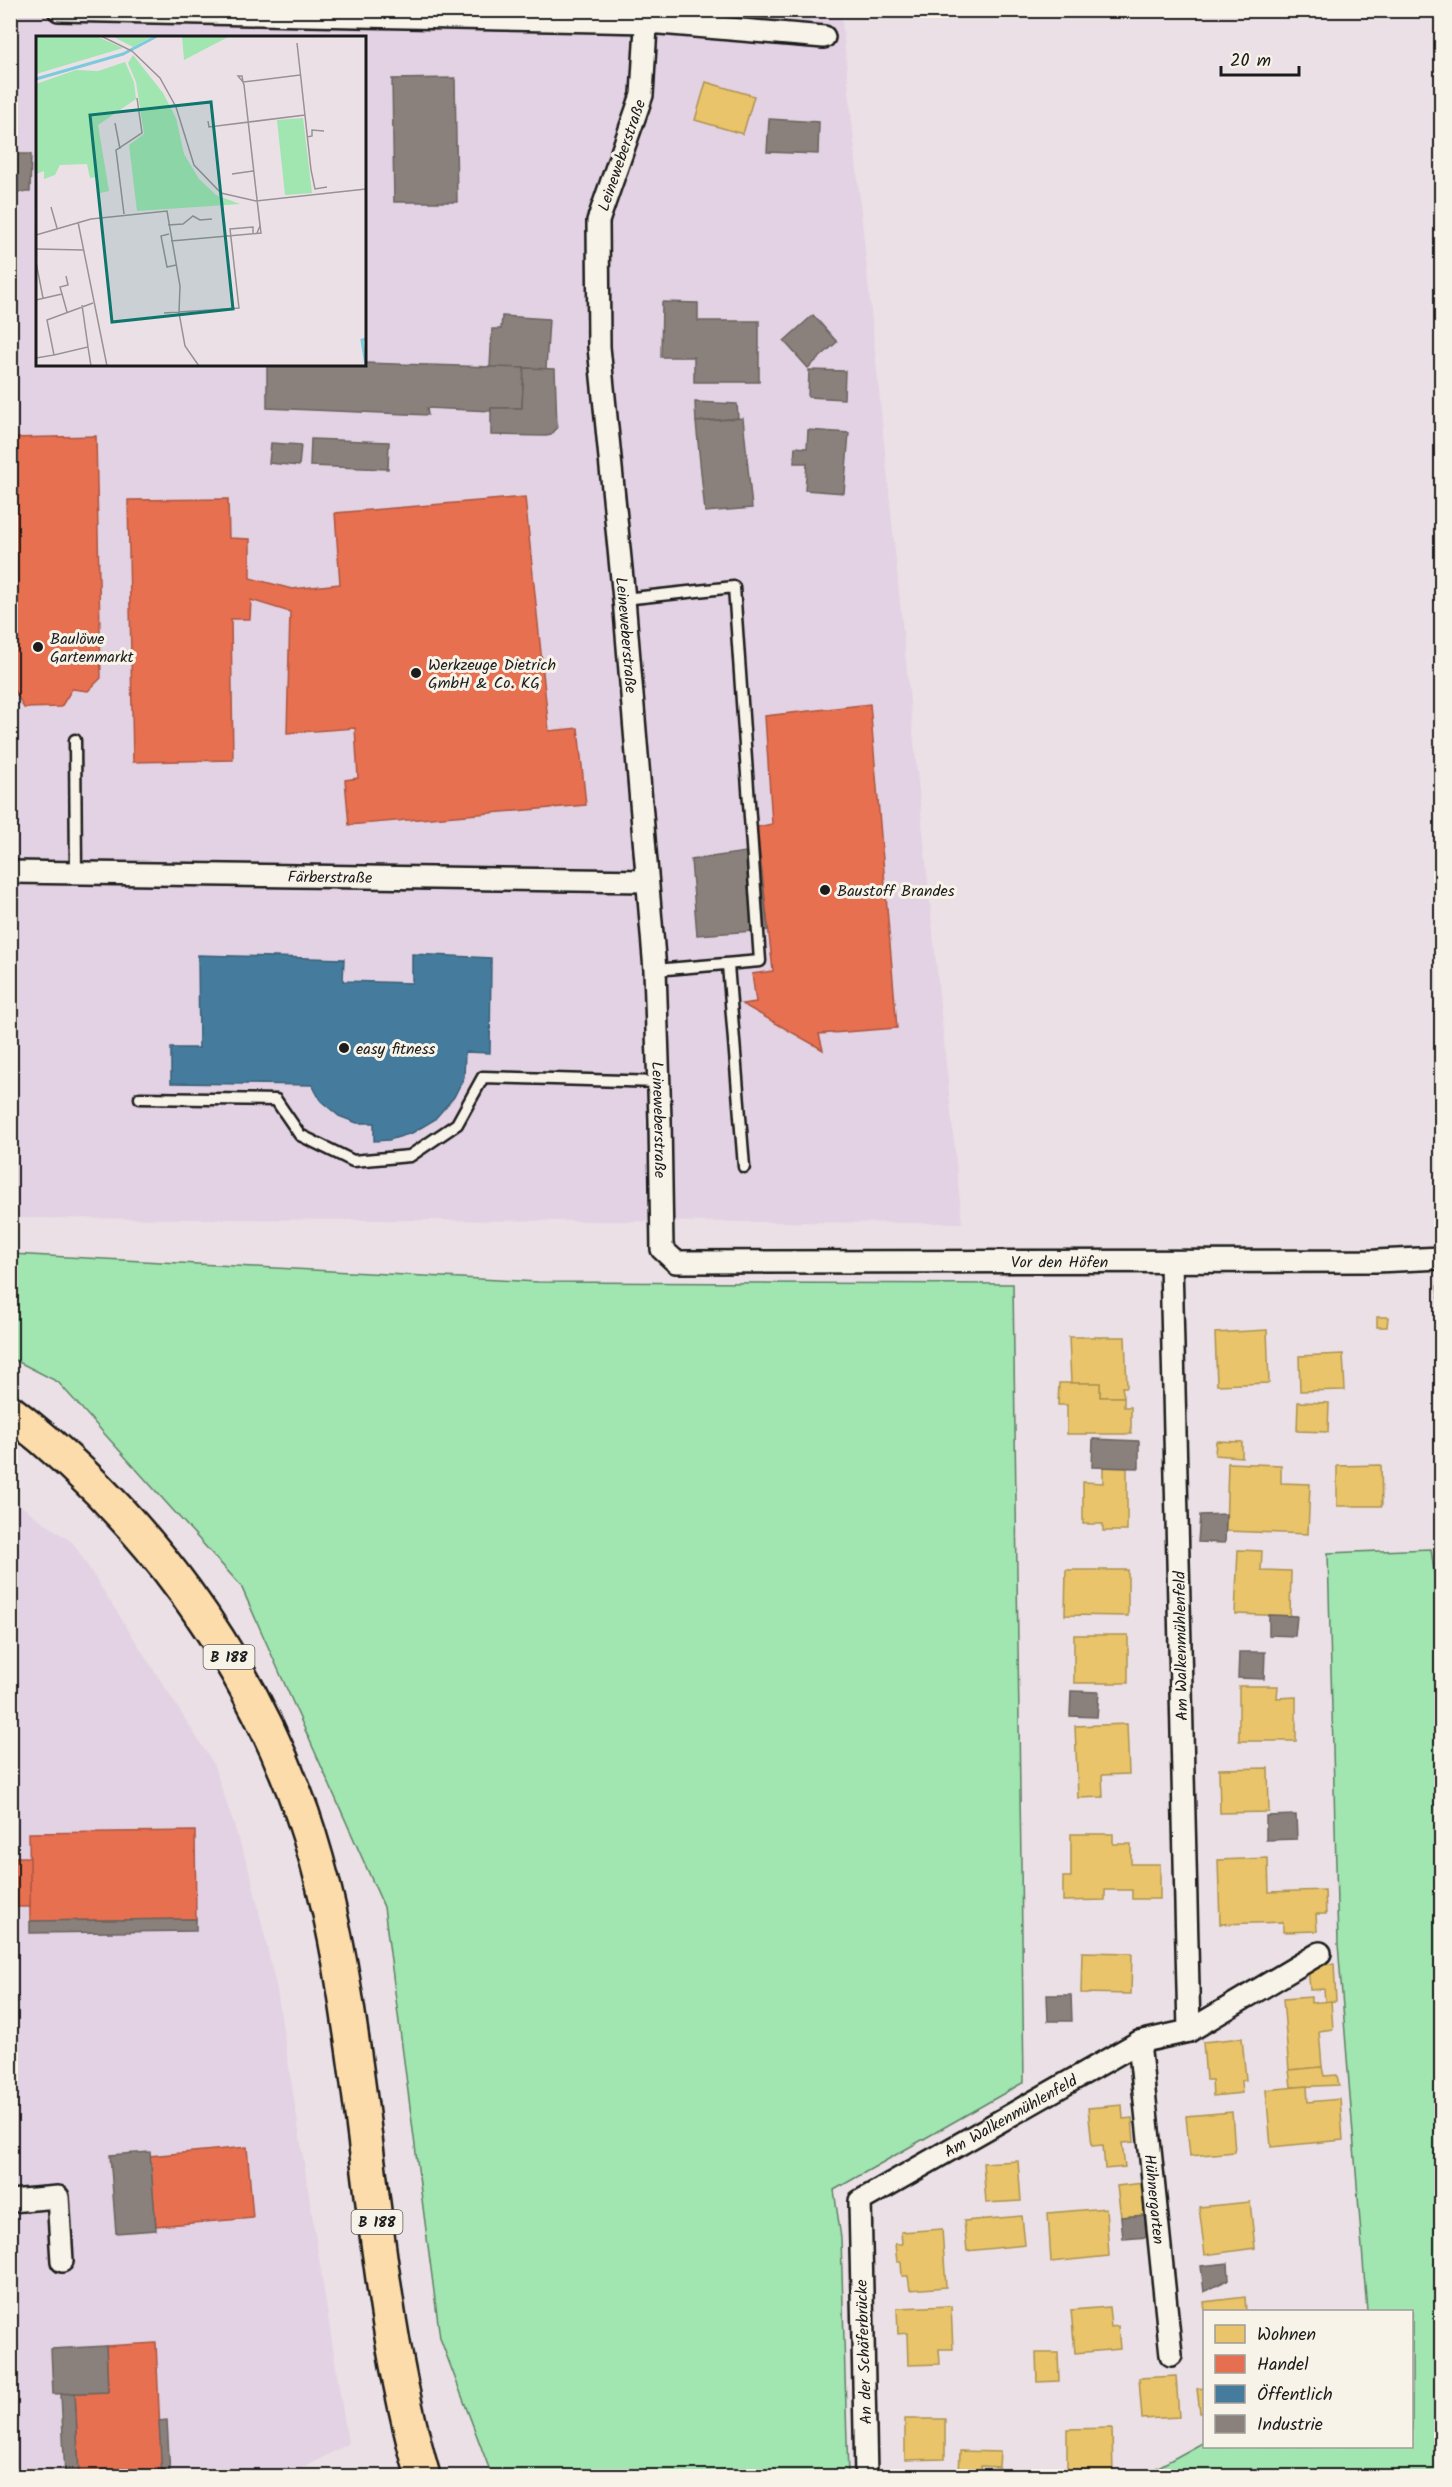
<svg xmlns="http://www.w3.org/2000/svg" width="1452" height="2487" font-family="Kalam,sans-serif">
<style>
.built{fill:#e3d2e3;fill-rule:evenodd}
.green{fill:#a1e5b1;stroke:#5e8066;stroke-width:1.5}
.homes{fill:#e9c46a;stroke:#ac9253;stroke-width:1.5}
.shops{fill:#e76f51;stroke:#aa5641;stroke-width:1.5}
.public{fill:#457b9d;stroke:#395e76;stroke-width:1.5}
.industry{fill:#8a817c;stroke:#69635f;stroke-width:1.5}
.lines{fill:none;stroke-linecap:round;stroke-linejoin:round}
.lane-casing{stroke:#1c1c1c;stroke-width:15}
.street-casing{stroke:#1c1c1c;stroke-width:26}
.primary-casing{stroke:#1c1c1c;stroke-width:38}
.lane{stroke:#f7f3e8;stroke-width:10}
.street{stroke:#f7f3e8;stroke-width:21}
.primary{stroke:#fddcac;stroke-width:33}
.poi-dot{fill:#1c1c1c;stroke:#f7f3e8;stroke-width:2}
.labels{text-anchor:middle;stroke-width:6;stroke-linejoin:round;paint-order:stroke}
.shield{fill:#f7f3e8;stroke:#5e5c59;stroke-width:1.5}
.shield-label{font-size:15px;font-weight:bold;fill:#1c1c1c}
.street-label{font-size:16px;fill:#1c1c1c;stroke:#f7f3e8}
.poi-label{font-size:16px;fill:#1c1c1c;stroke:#f7f3e8;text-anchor:start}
.inset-river{fill:none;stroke:#7dc9dd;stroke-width:3}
.inset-road{fill:none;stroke:#989295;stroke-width:1.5}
.view{fill:#0f766e;fill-opacity:0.15;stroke:#0f766e;stroke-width:3}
.inset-edge{fill:none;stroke:#1c1c1c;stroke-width:3}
</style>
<rect width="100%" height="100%" fill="#ebe0e5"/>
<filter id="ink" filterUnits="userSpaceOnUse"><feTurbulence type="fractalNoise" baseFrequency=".0167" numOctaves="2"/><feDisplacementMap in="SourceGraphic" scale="12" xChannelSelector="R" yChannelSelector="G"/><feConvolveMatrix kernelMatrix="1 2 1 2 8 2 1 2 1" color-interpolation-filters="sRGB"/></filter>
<g filter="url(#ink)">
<g class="built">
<path d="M 11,11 L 841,11 L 962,1223 L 11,1218 ZM 38,38 L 364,38 L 364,364 L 38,364 Z"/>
<polygon points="10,1498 73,1543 213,1763 251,1876 277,1991 348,2444 288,2476 11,2476"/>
</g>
<g class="green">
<polygon points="11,1254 538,1282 1013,1284 1024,2082 834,2190 841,2238 848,2476 492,2476 440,2338 384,1907 241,1586 58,1382 11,1358"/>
<polygon points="1431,1549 1442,1631 1441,2476 1142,2476 1204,2442 1204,2446 1412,2446 1412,2312 1367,2311 1338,1944 1328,1553"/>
</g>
<g class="homes">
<polygon points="706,82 754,96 743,134 695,120"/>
<polygon points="1442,1285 1442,1334 1437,1286"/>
<polygon points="1377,1317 1388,1317 1387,1327 1377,1327"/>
<polygon points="1267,1330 1269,1383 1217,1385 1215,1333"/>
<polygon points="1069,1337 1125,1337 1127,1387 1122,1387 1124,1397 1100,1397 1100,1383 1071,1383"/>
<polygon points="1343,1354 1345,1390 1300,1391 1299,1356"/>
<polygon points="1059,1383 1100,1383 1100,1397 1124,1397 1124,1407 1131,1407 1131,1434 1067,1434 1067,1405 1058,1405"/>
<polygon points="1298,1402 1329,1403 1328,1432 1297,1431"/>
<polygon points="1216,1441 1242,1442 1242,1457 1215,1455"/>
<polygon points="1228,1463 1281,1465 1281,1483 1310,1484 1308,1534 1226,1531"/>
<polygon points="1381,1465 1382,1506 1337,1506 1337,1466"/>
<polygon points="1103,1467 1127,1468 1127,1531 1103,1531 1103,1524 1083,1524 1083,1482 1103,1483"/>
<polygon points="1238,1550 1262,1551 1261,1570 1291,1571 1290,1616 1235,1614"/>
<polygon points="1066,1570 1128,1570 1128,1616 1065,1615"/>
<rect x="1074" y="1635" width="54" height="48"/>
<polygon points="1239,1686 1278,1686 1277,1698 1296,1697 1296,1741 1239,1741"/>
<polygon points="1127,1724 1129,1774 1102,1775 1103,1797 1078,1798 1075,1726"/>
<polygon points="1268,1768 1269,1812 1220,1813 1219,1769"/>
<polygon points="1071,1834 1113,1834 1113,1844 1131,1844 1131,1864 1160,1864 1160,1899 1132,1899 1132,1890 1105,1890 1105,1900 1063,1901 1063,1877 1071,1877"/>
<polygon points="1268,1858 1269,1892 1325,1890 1326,1914 1316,1914 1317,1931 1283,1932 1283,1922 1220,1924 1218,1860"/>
<polygon points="1082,1952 1132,1953 1131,1994 1081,1993"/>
<polygon points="1334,1964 1336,2001 1325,2002 1324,1989 1310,1990 1308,1966"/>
<polygon points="1311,1997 1311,2003 1331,2001 1333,2029 1319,2031 1322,2067 1289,2070 1283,1999"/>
<polygon points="1242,2038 1246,2080 1241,2081 1242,2093 1213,2096 1212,2080 1206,2080 1203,2042"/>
<polygon points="1322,2067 1324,2076 1337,2075 1339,2085 1291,2087 1289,2070"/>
<polygon points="1307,2086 1308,2102 1340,2099 1343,2140 1271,2147 1266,2090"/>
<polygon points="1122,2105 1123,2119 1132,2118 1134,2142 1122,2143 1125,2167 1105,2169 1103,2145 1092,2146 1088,2108"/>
<polygon points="1232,2112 1235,2152 1190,2156 1186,2116"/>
<polygon points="1018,2161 1021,2201 986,2203 983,2163"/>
<polygon points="1143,2183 1146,2215 1121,2217 1117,2186"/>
<polygon points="1250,2202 1255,2248 1205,2255 1199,2207"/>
<polygon points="1106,2208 1109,2256 1051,2262 1048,2213"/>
<polygon points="1022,2216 1025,2245 967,2251 964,2221"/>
<polygon points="942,2229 946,2287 910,2290 908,2276 902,2276 901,2262 897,2262 895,2244 902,2244 901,2232"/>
<polygon points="1245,2297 1246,2312 1205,2312 1204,2302"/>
<polygon points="951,2306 953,2349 939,2349 940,2364 908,2365 907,2333 898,2334 897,2308"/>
<polygon points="1109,2307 1111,2327 1118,2326 1120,2349 1075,2353 1071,2310"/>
<polygon points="1036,2353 1058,2353 1059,2381 1037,2382"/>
<polygon points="1176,2376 1179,2417 1142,2419 1139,2378"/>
<polygon points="1204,2388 1204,2413 1200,2413 1197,2389"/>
<polygon points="905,2419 945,2419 945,2459 905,2460"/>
<polygon points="1112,2428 1113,2476 1067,2476 1067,2429"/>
<polygon points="960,2451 1000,2452 999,2467 981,2466 982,2475 959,2475"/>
</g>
<g class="shops">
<polygon points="96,436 101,678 88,691 72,689 61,707 24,708 15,691 10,691 10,438"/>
<polygon points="525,497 549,731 578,728 586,805 349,825 345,780 358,778 355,728 287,733 290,612 251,600 250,619 231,619 233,760 133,762 128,500 228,499 229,538 250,539 250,578 292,589 340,584 335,513"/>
<polygon points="870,704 897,1028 819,1034 823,1050 742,1004 756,1002 752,974 773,971 757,827 772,824 765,716"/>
<polygon points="195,1831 196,1919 30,1921 29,1833"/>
<polygon points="10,1857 30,1857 30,1907 11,1907 10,1926"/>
<polygon points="247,2147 253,2218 156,2226 149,2156"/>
<polygon points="156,2343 162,2476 79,2476 75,2393 108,2392 106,2346"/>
</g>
<polygon class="public" points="412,954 491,958 490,1053 465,1052 464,1077 454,1097 434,1120 412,1133 389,1140 374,1141 374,1123 357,1123 339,1116 321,1101 312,1085 171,1083 171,1048 199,1048 198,955 344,959 343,981 412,983"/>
<g class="industry">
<polygon points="455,78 457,202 394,202 392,79"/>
<polygon points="769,119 819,122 818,154 767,152"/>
<polygon points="10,154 31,154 30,192 10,192"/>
<polygon points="662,302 698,303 698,321 759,321 759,382 694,382 694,357 661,357"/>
<polygon points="813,315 837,342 808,368 784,341"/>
<polygon points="502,316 549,319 546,369 490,367 492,329 501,329"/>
<polygon points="364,363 524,368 522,408 491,408 491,411 427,408 428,415 267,408 267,364"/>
<polygon points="524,368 555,369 557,428 551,435 546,436 491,435 491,408 522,408"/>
<polygon points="809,370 845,371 844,399 808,397"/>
<polygon points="695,402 737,404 738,418 696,422"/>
<polygon points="743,418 752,508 705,512 696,422"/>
<polygon points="808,430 849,433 844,493 805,490 807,463 794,463 795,447 807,448"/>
<polygon points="311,439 389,442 388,469 310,466"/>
<polygon points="271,443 301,445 299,466 269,463"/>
<polygon points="759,850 768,930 697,935 691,860"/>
<polygon points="1093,1439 1139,1441 1139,1468 1092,1467"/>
<polygon points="1226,1514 1225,1543 1198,1542 1200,1515"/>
<polygon points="1269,1615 1297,1616 1295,1636 1269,1635"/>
<polygon points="1239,1652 1265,1652 1264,1679 1238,1678"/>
<polygon points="1071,1691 1099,1692 1097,1717 1070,1716"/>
<polygon points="1296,1815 1297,1839 1266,1840 1266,1816"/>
<polygon points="196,1919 196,1931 30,1933 30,1921"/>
<polygon points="1047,1995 1071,1995 1072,2021 1048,2021"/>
<polygon points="150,2152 156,2230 116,2233 110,2155"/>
<polygon points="1146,2215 1148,2237 1123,2239 1121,2217"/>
<polygon points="1228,2263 1229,2279 1204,2292 1201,2266"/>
<polygon points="106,2346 108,2392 53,2394 51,2349"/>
<polygon points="75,2393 79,2476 65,2476 61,2394"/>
<polygon points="167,2420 170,2476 162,2476 159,2421"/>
</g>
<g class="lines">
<defs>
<g id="lane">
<polyline points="624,599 734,587 760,961 655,970"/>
<polyline points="75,740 76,873"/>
<polyline points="728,965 744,1167"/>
<polyline points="140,1098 276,1100 300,1135 353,1161 410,1156 457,1124 483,1077 659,1082"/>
</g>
<g id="street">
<polyline points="59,10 648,22 824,37"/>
<path id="s1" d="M 647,10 L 642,95 L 598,221 L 599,347 L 624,599 L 655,970 L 660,1120 L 662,1249 L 676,1262 L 1376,1261 L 1442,1258"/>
<path id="s2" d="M 10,872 L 647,881"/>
<polyline points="1189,2031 1320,1953"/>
<path id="s3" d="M 1139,2042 L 1171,2355"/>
<polyline points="10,2201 58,2197 62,2261"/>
<path id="s4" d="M 866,2476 L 860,2201 L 1139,2042 L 1189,2031 L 1171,1262"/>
</g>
<path id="primary" d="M 10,1412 C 144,1515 246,1654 302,1813 C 326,1882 340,1955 350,2027 C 373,2176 381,2331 423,2476"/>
</defs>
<use href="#lane" class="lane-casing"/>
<use href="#street" class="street-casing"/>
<use href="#primary" class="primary-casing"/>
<use href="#lane" class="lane"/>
<use href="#street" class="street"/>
<use href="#primary" class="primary"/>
</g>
</g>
<g class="poi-dot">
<circle cx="38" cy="647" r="6"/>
<circle cx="416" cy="673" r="6"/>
<circle cx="825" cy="890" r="6"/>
<circle cx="344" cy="1048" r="6"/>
</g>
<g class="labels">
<g class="shield">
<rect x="203.5" y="1645" width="51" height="24" rx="4.5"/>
<rect x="351.5" y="2210" width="51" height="24" rx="4.5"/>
</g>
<g class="shield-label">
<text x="229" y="1662">B 188</text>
<text x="377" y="2227">B 188</text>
</g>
<g class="street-label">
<text transform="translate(621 155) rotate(-71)" y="6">Leineweberstraße</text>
<text dy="6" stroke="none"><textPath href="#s1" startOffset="634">Leineweberstraße</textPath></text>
<text dy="6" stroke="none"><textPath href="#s2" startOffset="320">Färberstraße</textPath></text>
<text dy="6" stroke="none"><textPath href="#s1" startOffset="1120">Leineweberstraße</textPath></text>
<text dy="6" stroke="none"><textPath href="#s1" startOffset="1652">Vor den Höfen</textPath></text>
<text transform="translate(1180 1646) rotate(-91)" y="6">Am Walkenmühlenfeld</text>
<text dy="6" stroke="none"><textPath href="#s4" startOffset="448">Am Walkenmühlenfeld</textPath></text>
<text dy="6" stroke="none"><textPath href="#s3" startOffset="158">Hühnergarten</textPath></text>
<text transform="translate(863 2352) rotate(-92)" y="6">An der Schäferbrücke</text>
</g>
<g class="poi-label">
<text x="50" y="644">Baulöwe<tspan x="50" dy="18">Gartenmarkt</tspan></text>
<text x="428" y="670">Werkzeuge Dietrich<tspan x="428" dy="18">GmbH &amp; Co. KG</tspan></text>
<text x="837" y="896">Baustoff Brandes</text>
<text x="356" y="1054">easy fitness</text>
</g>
</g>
<g transform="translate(36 36)">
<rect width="330" height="330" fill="#ebe0e5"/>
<path d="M 0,0 L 60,0 L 87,12 L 0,38 ZM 76,0 L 117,0 L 97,11 ZM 146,0 L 194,0 L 148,24 ZM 97,19 L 127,57 L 140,82 L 148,118 L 163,143 L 180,159 L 204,168 L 101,175 L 93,109 L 108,98 L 100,46 L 92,27 ZM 89,26 L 98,46 L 100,63 L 62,89 L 73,155 L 64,157 L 60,141 L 54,142 L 51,128 L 24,129 L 19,139 L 8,143 L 8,135 L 0,138 L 0,48 L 40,34 L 62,35 ZM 267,82 L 276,157 L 249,159 L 241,84 Z" fill="#a1e5b1"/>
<path class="inset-river" d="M 0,43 L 87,18 L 121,0M 330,330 L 326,304 L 330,303"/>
<path class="inset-road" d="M 65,0 L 96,15 L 124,42 L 140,71 L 158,129 L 185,157 L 220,165 L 330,153M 261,7 L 275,134 L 279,153 L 291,151M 172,85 L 173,91 L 269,79M 79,87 L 84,113M 271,101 L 276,100 L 276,94 L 288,95M 196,138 L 217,135M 15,171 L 21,192M 88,178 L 80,114 L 106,97 L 101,62M 42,186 L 71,330M 132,189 L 147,188 L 157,180 L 164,184 L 176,183M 221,197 L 224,190 L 208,49 L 207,46 L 206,40 L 202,40 L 207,46 L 264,39M 133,198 L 125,200 L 131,231 L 140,229M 0,199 L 55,183 L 131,175 L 144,250 L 143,277 L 149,310 L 163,330M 135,205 L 225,197 L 220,155M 0,213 L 48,214M 0,226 L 7,262M 26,258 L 24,251 L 32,249 L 30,240M 0,264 L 26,258 L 31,276M 128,277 L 203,272 L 194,193 L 217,191 L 217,198M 52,311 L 55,330M 18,319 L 52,311 L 46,269M 0,322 L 18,319 L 11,284 L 57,267"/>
<path class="view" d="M 175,66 L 197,273 L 76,286 L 54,79 Z"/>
<rect width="330" height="330" class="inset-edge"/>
</g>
<rect width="1452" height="2487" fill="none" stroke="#f7f3e8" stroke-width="36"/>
<rect x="18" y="18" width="1416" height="2451" fill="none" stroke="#1c1c1c" stroke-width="2" filter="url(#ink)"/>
<rect x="1203" y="2310" width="210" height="138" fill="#f7f3e8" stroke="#9f9d96" stroke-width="1.5"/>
<rect x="1215" y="2325" width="30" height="18" fill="#e9c46a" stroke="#9f9d96" stroke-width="1.5"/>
<text x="1257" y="2340" font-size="18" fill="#1c1c1c">Wohnen</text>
<rect x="1215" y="2355" width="30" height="18" fill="#e76f51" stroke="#9f9d96" stroke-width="1.5"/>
<text x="1257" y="2370" font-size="18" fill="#1c1c1c">Handel</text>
<rect x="1215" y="2385" width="30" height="18" fill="#457b9d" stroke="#9f9d96" stroke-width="1.5"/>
<text x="1257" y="2400" font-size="18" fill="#1c1c1c">Öffentlich</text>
<rect x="1215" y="2415" width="30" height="18" fill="#8a817c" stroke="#9f9d96" stroke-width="1.5"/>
<text x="1257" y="2430" font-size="18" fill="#1c1c1c">Industrie</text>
<path d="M1221 66v9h78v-9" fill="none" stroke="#1c1c1c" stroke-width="3"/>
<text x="1230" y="66" font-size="18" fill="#1c1c1c" stroke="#f7f3e8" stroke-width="4.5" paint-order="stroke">20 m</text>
</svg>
